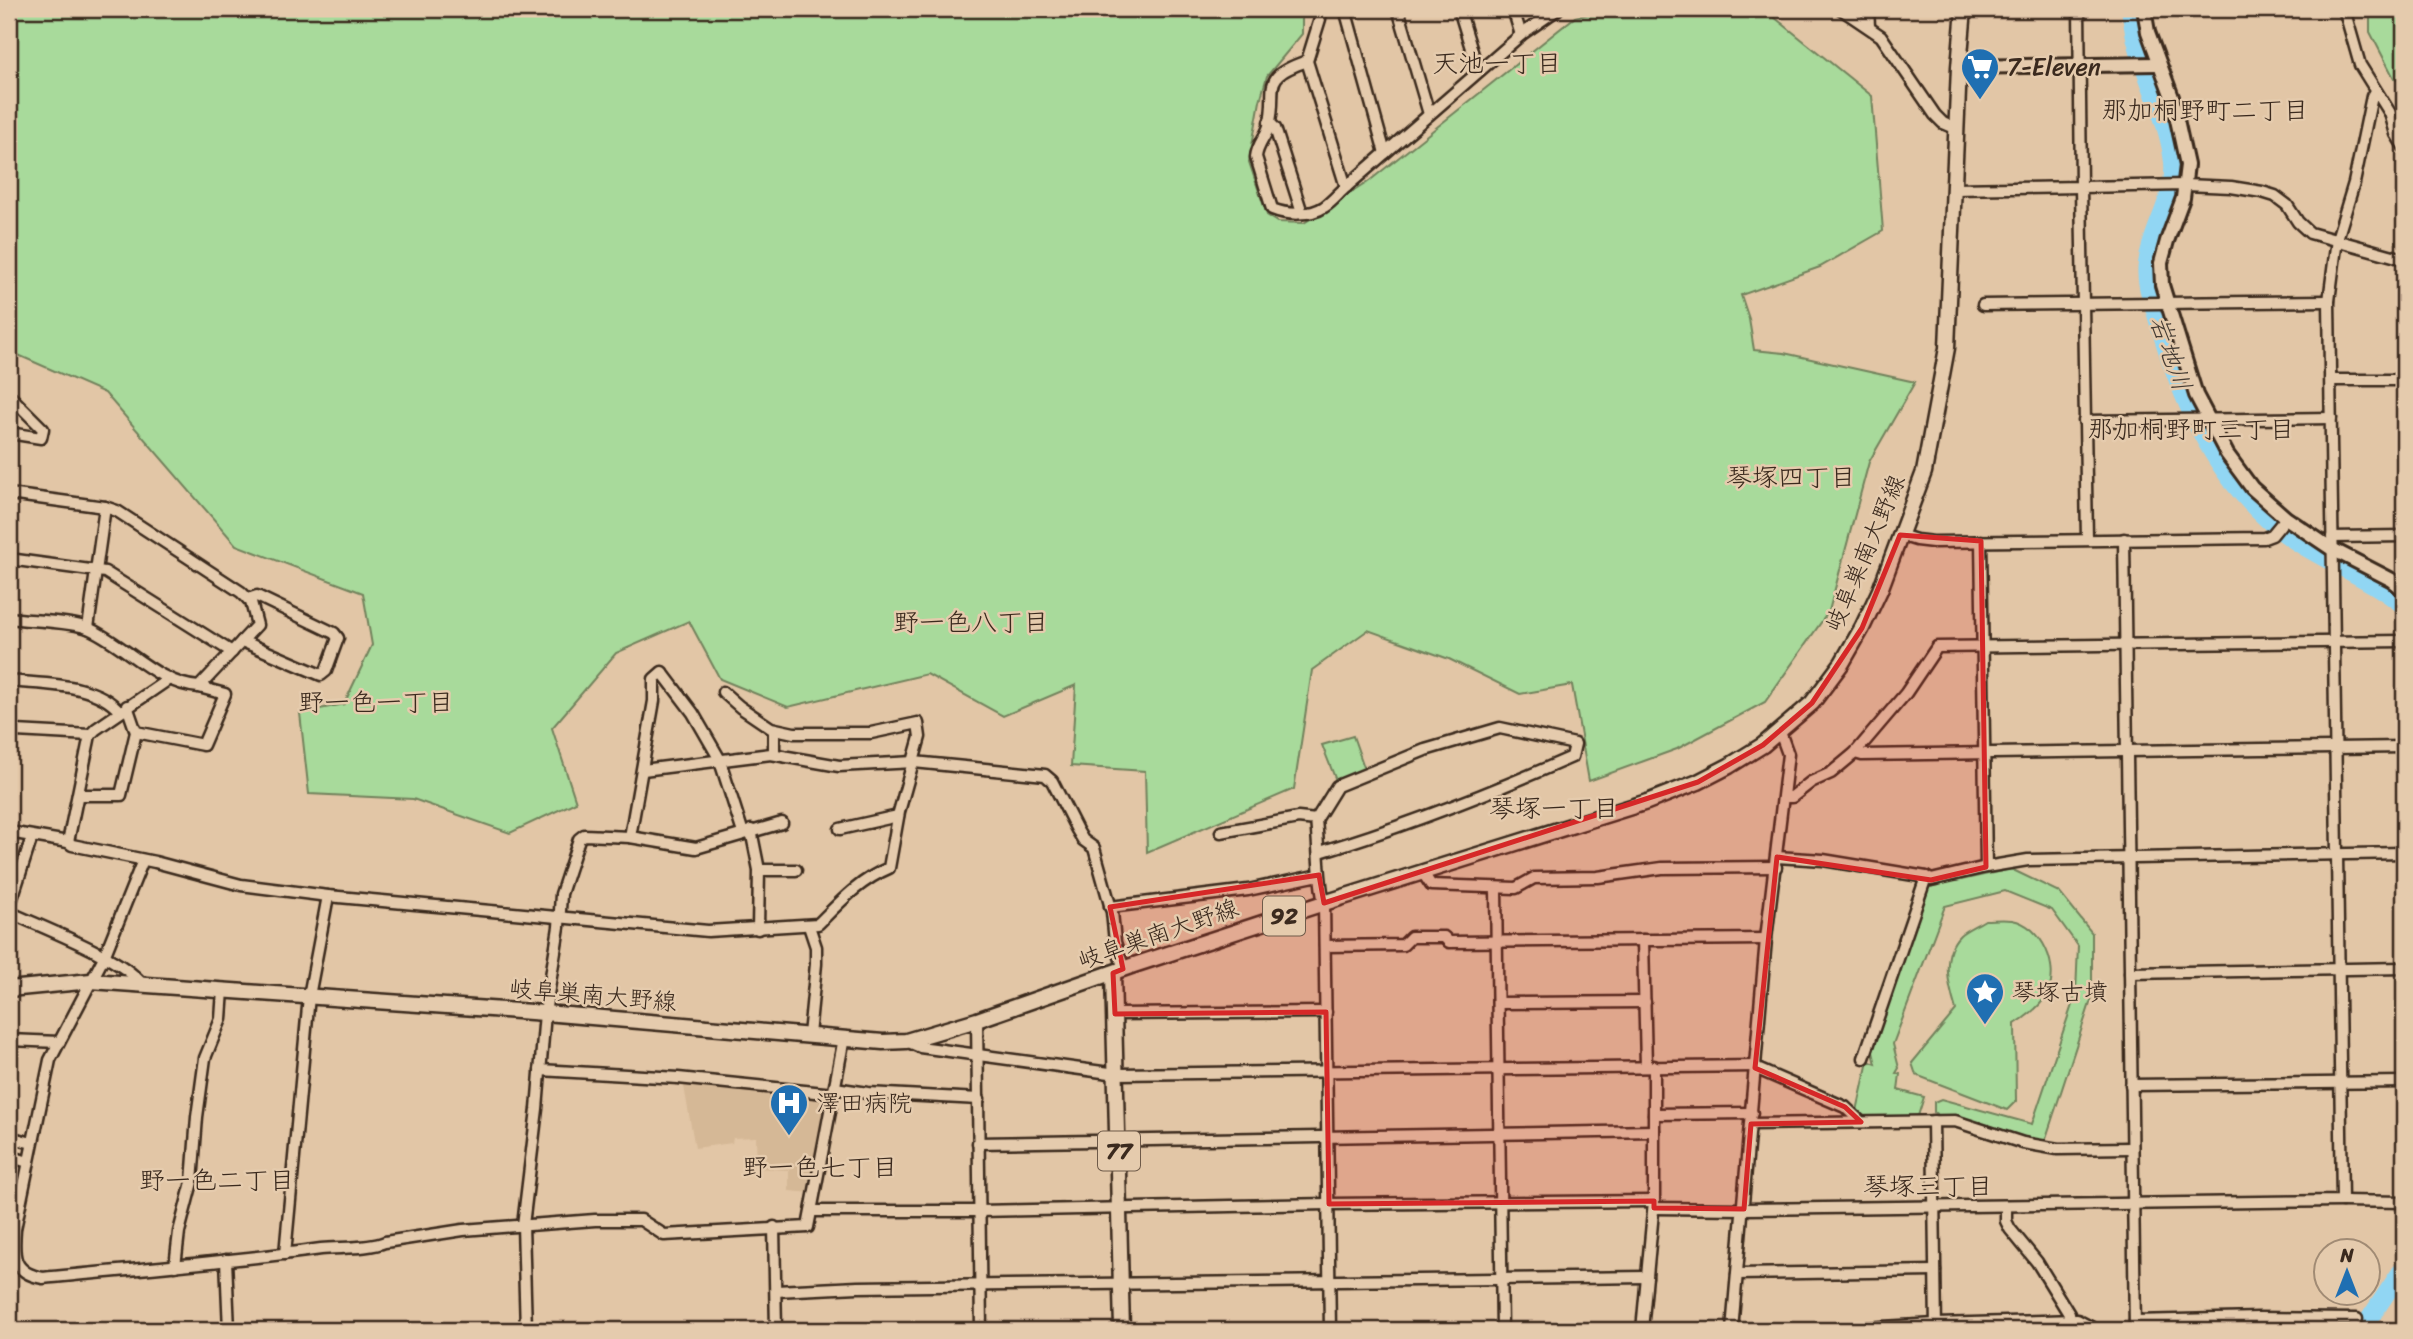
<svg xmlns="http://www.w3.org/2000/svg" width="2413" height="1339" font-family="Sriracha,'Klee One',sans-serif">
<style>
.built{fill:#d5b896}
.green{fill:#a8da9b;stroke:#72825c;stroke-width:2}
.lines{fill:none;stroke-linecap:round;stroke-linejoin:round}
.river{stroke:#91d6f3;stroke-width:18}
.minor-casing{stroke:#3b2a1e;stroke-width:15}
.tertiary-casing{stroke:#3b2a1e;stroke-width:18}
.primary-casing{stroke:#3b2a1e;stroke-width:19}
.minor{stroke:#e5cbad;stroke-width:10}
.tertiary{stroke:#e5cbad;stroke-width:12}
.primary{stroke:#e5cbad;stroke-width:14}
.marked{fill:#d62828;fill-opacity:0.2;stroke:#d62828;stroke-width:5;stroke-linejoin:round}
.labels{text-anchor:middle;stroke-width:5;stroke-linejoin:round;paint-order:stroke}
.shield{fill:#e5cbad;stroke:#6e5a49;stroke-width:2}
.shield-label{font-size:23px;font-weight:bold;fill:#3b2a1e}
.poi-label{font-size:24px;fill:#3b2a1e;stroke:#e5cbad;text-anchor:start}
.street-label{font-size:24px;fill:#3b2a1e;stroke:#e5cbad}
.neighbourhood-label{font-size:26px;fill:#3b2a1e;stroke:#e5cbad}
.water-label{font-size:26px;font-style:italic;fill:#443b33;stroke:#e5cbad}
</style>
<rect width="100%" height="100%" fill="#e2c6a6"/>
<filter id="ink" filterUnits="userSpaceOnUse"><feTurbulence type="fractalNoise" baseFrequency=".0143" numOctaves="2"/><feDisplacementMap in="SourceGraphic" scale="14" xChannelSelector="R" yChannelSelector="G"/><feConvolveMatrix kernelMatrix="1 2 1 2 8 2 1 2 1" color-interpolation-filters="sRGB"/></filter>
<g filter="url(#ink)">
<polygon class="built" points="683,1081 823,1096 827,1099 812,1193 789,1191 789,1170 757,1168 756,1137 733,1138 732,1143 695,1148"/>
<g class="green">
<polygon points="9,9 1302,9 1302,34 1267,76 1260,101 1249,162 1267,215 1278,222 1304,223 1368,182 1575,17 1611,9 1764,9 1872,96 1883,231 1820,267 1741,295 1749,319 1754,350 1784,353 1915,382 1869,462 1829,611 1765,702 1677,749 1589,781 1572,685 1520,694 1449,659 1368,630 1312,670 1294,789 1147,852 1145,771 1071,766 1076,685 1003,716 927,674 788,707 720,679 689,621 616,653 552,728 576,802 510,833 413,799 309,794 300,713 344,704 372,645 363,593 236,545 105,393 9,351"/>
<polygon points="2373,9 2404,9 2404,85 2394,78 2370,32 2370,13"/>
<polygon points="1353,736 1365,770 1337,783 1322,745"/>
<polygon points="2011,869 2059,892 2092,933 2092,997 2045,1141 2024,1141 1940,1117 1934,1112 1934,1102 1941,1099 2032,1124 2076,993 2078,946 2052,910 2005,891 1945,906 1893,1044 1899,1068 1896,1073 1900,1074 1898,1090 1924,1097 1917,1119 1861,1116 1857,1111 1868,1061 1876,1064 1872,1048 1929,887"/>
<path d="M 1985,920 C 1993,920 2003,919 2012,920 C 2042,925 2061,968 2047,994 C 2041,1007 2026,1017 2015,1024 L 2016,1101 L 2007,1110 L 1916,1075 L 1912,1063 L 1956,1010 C 1949,987 1940,955 1960,935 C 1967,929 1977,925 1985,920 Z"/>
</g>
<g class="lines">
<g class="river">
<path d="M 2130,9 C 2132,19 2133,30 2136,40 C 2146,81 2168,119 2173,162 C 2176,197 2151,229 2147,264 C 2144,283 2153,303 2158,321 C 2180,396 2210,469 2270,522 C 2310,557 2363,572 2404,606"/>
<polyline points="2362,1330 2404,1267"/>
</g>
<defs>
<g id="minor">
<polyline points="1321,9 1320,19 1307,61 1346,187 1522,34 1558,9"/>
<polyline points="1345,9 1385,153"/>
<polyline points="1398,9 1429,114"/>
<polyline points="1459,9 1478,71"/>
<polyline points="1513,9 1521,35"/>
<polyline points="1841,9 1881,36 1935,115 1943,123 1957,129"/>
<polyline points="1868,9 1869,26"/>
<polyline points="2344,9 2360,65 2390,113 2396,134 2404,147"/>
<path d="M 1307,61 C 1257,78 1279,87 1269,126 C 1266,137 1257,145 1256,157 L 1272,209 C 1286,215 1311,216 1324,207 C 1332,202 1339,193 1346,187"/>
<polyline points="1269,122 1275,128 1302,213"/>
<polyline points="1954,189 2081,187 2079,9"/>
<polyline points="1983,305 2329,301"/>
<polyline points="2331,380 2404,380"/>
<polyline points="9,395 43,429 41,438 9,433"/>
<polyline points="2084,421 2331,418"/>
<path d="M 9,494 L 105,507 L 117,511 L 241,592 L 251,602 L 257,625 L 199,687 C 157,684 127,646 90,629 C 73,621 29,621 9,618"/>
<polyline points="1900,535 1916,540 1933,542 2264,538 2272,535 2286,518"/>
<polyline points="2332,537 2404,536"/>
<polyline points="2087,539 2081,187 2186,185 2231,187 2262,192 2275,196 2287,205 2298,222 2310,233 2404,259"/>
<polyline points="2124,539 2135,1330"/>
<polyline points="1981,541 1986,867"/>
<polyline points="9,559 105,572 232,652"/>
<polyline points="88,628 105,507"/>
<polyline points="242,641 321,675 326,671 338,638 334,633 257,596 248,599"/>
<path d="M 9,681 C 43,685 96,682 120,712"/>
<polyline points="136,732 203,745 225,694 199,687"/>
<polyline points="9,734 16,731 90,735"/>
<polyline points="1855,753 1862,755 2404,747"/>
<polyline points="774,754 774,729"/>
<polyline points="643,770 771,754 839,766 914,762 1045,775 1052,781 1077,830 1083,840 1094,848 1112,912 1115,942 1124,969"/>
<polyline points="78,795 121,795 136,732 127,706"/>
<polyline points="1785,797 1792,797 1811,782 1831,773 1855,753 1906,693 1937,647 2404,641"/>
<path d="M 1316,820 C 1319,848 1318,876 1324,903 L 1330,1330"/>
<polyline points="840,829 898,816"/>
<polyline points="751,830 759,870 758,929"/>
<path d="M 9,832 L 68,842 L 72,845 L 155,862 L 241,885 L 328,896 L 708,931 L 818,924 C 840,902 860,880 889,868 L 899,812 L 920,737 L 918,723 L 871,733 L 794,733 L 771,728 L 740,707 L 723,692"/>
<path d="M 1221,832 L 1298,818 L 1316,820 L 1337,786 L 1425,750 L 1500,728 L 1575,744 L 1572,757 C 1490,793 1406,826 1320,852"/>
<polyline points="630,837 654,701 654,679 662,672 693,713 719,758 743,833"/>
<polyline points="68,842 90,735 96,729 169,679"/>
<polyline points="1777,857 1823,860 1926,877 1931,880 1986,867 2028,860 2404,853"/>
<path d="M 143,860 L 104,957 L 50,1060 L 15,1229 C 13,1255 12,1273 43,1278 C 136,1269 229,1262 321,1249 C 339,1247 369,1249 385,1242 L 463,1230 L 595,1220 L 641,1220 L 664,1235 L 808,1227 L 844,1038"/>
<polyline points="759,870 796,870"/>
<polyline points="1423,873 1431,885 1516,888 1534,878 1598,877 1662,868 1776,867"/>
<polyline points="1496,889 1502,1330"/>
<polyline points="1110,907 1248,890 1319,875"/>
<polyline points="9,908 32,837"/>
<path d="M 9,912 C 43,928 121,957 142,984"/>
<polyline points="1643,940 1646,1066"/>
<polyline points="1325,946 1403,945 1411,937 1444,937 1449,942 1766,939"/>
<polyline points="2130,973 2404,968"/>
<polyline points="1498,1003 1645,1002"/>
<polyline points="1115,1014 1326,1012"/>
<polyline points="977,1020 981,1330"/>
<polyline points="809,1035 816,964 816,947 809,926"/>
<polyline points="9,1040 59,1042"/>
<polyline points="906,1041 920,1047 1117,1074 1756,1066"/>
<polyline points="1864,1058 1926,877"/>
<polyline points="1755,1068 1845,1107 1861,1122"/>
<polyline points="540,1070 678,1078 834,1094"/>
<polyline points="2131,1085 2404,1082"/>
<polyline points="835,1088 868,1093 979,1099"/>
<polyline points="1654,1114 1752,1113"/>
<polyline points="1933,1121 1936,1330"/>
<polyline points="1751,1124 1955,1121 2023,1143 2058,1149 2131,1148"/>
<polyline points="9,1137 32,1143"/>
<polyline points="978,1143 1654,1131"/>
<polyline points="9,1156 28,1162"/>
<polyline points="2342,1201 2404,1202"/>
<polyline points="2006,1206 2006,1221 2010,1229 2037,1262 2069,1314 2070,1320"/>
<polyline points="1654,1208 1744,1209 2342,1201 2329,301 2337,239 2354,183 2372,96 2375,91"/>
<polyline points="812,1211 978,1211 1329,1204 1654,1201"/>
<polyline points="774,1227 776,1330"/>
<polyline points="285,1254 309,996 328,896"/>
<polyline points="226,1260 229,1330"/>
<polyline points="175,1266 179,1232 192,1182 197,1117 205,1058 221,1019 223,990"/>
<polyline points="1737,1274 1935,1271"/>
<polyline points="776,1291 858,1287 1647,1277"/>
<polyline points="2135,1321 2259,1318 2357,1319"/>
<polyline points="526,1330 523,1225 537,1109 545,1013 559,927 561,894 579,839 584,835 630,837 696,848 782,823"/>
<polyline points="1642,1330 1654,1201 1654,1066"/>
<polyline points="1732,1330 1766,939 1788,754 1780,732"/>
<polyline points="1828,1330 1936,1324 2077,1320 2096,1330"/>
</g>
<g id="tertiary">
<polyline points="2144,9 2148,32 2172,97 2187,165 2183,198 2167,241 2161,263 2162,285 2196,395 2227,454 2252,488 2286,518 2332,549 2392,580 2404,590"/>
<polyline points="1959,67 2158,64"/>
</g>
<g id="primary">
<polyline points="1113,973 1122,1330"/>
<polyline points="9,989 91,981 545,1013 883,1042 906,1041 977,1020 1134,965 1324,903 1647,802 1698,782 1729,766 1763,745 1812,703 1842,663 1862,628 1880,590 1924,472 1947,348 1959,67 1964,9"/>
</g>
</defs>
<use href="#minor" class="minor-casing"/>
<use href="#tertiary" class="tertiary-casing"/>
<use href="#primary" class="primary-casing"/>
<use href="#minor" class="minor"/>
<use href="#tertiary" class="tertiary"/>
<use href="#primary" class="primary"/>
</g>
</g>
<path class="marked" d="M 1900,535 L 1981,541 L 1986,867 L 1931,880 L 1777,857 L 1755,1068 L 1845,1107 L 1861,1122 L 1751,1124 L 1744,1209 L 1654,1208 L 1654,1201 L 1329,1204 L 1326,1012 L 1115,1014 L 1113,973 L 1123,969 L 1110,907 L 1319,875 L 1324,903 L 1698,782 L 1763,745 L 1812,703 L 1862,628 Z"/>
<defs>
<symbol id="supermarket-pin" viewBox="-11 -11 22 30"><path d="M0 17L-7.5 6A9.5 9.5 0 1 1 7.5 6Z" fill="#1f6fb2" stroke="#e5cbad"/><path d="M-6-5.5h2.5l.6 2H6L4.5 2H-2.5L-4.4-4H-6ZM-1.5 3.2a1.3 1.3 0 1 0 .1 0ZM3 3.2a1.3 1.3 0 1 0 .1 0Z" fill="#fff"/></symbol>
<symbol id="sight-pin" viewBox="-11 -11 22 30"><path d="M0 17L-7.5 6A9.5 9.5 0 1 1 7.5 6Z" fill="#1f6fb2" stroke="#e5cbad"/><path d="M0-6L1.8-2.2L6-1.7L2.9 1.2L3.7 5.4L0 3.3L-3.7 5.4L-2.9 1.2L-6-1.7L-1.8-2.2Z" fill="#fff"/></symbol>
<symbol id="hospital-pin" viewBox="-11 -11 22 30"><path d="M0 17L-7.5 6A9.5 9.5 0 1 1 7.5 6Z" fill="#1f6fb2" stroke="#e5cbad"/><path d="M-5-5h3v3.5h4V-5h3V5h-3V1.5h-4V5h-3Z" fill="#fff"/></symbol>
</defs>
<g fill-rule="evenodd">
<use href="#supermarket-pin" x="1958" y="45" width="44" height="60"/>
<use href="#sight-pin" x="1963" y="970" width="44" height="60"/>
<use href="#hospital-pin" x="767" y="1081" width="44" height="60"/>
</g>
<g class="labels">
<g class="shield">
<rect x="1263" y="896.5" width="42" height="39" rx="5"/>
<rect x="1098" y="1131.5" width="42" height="39" rx="5"/>
</g>
<g class="shield-label">
<text x="1284" y="924">92</text>
<text x="1119" y="1159">77</text>
</g>
<g class="poi-label">
<text x="2007" y="75">7-Eleven</text>
<text x="2012" y="1000">琴塚古墳</text>
<text x="816" y="1111">澤田病院</text>
</g>
<g class="street-label">
<text transform="translate(1865 553) rotate(-67)" y="8">岐阜巣南大野線</text>
<text transform="translate(1158 934) rotate(-19)" y="8">岐阜巣南大野線</text>
<text transform="translate(593 995) rotate(5)" y="8">岐阜巣南大野線</text>
</g>
<g class="neighbourhood-label">
<text x="1497" y="72">天池一丁目</text>
<text x="2205" y="119">那加桐野町二丁目</text>
<text x="2191" y="438">那加桐野町三丁目</text>
<text x="1791" y="486">琴塚四丁目</text>
<text x="971" y="631">野一色八丁目</text>
<text x="376" y="711">野一色一丁目</text>
<text x="1554" y="817">琴塚一丁目</text>
<text x="820" y="1176">野一色七丁目</text>
<text x="217" y="1189">野一色二丁目</text>
<text x="1928" y="1195">琴塚三丁目</text>
</g>
<g class="water-label">
<text transform="translate(2171 353) rotate(71)" y="9">岩地川</text>
</g>
</g>
<rect width="2413" height="1339" fill="none" stroke="#e5cbad" stroke-width="35"/>
<rect x="18" y="18" width="2378" height="1304" fill="none" stroke="#3b2a1e" stroke-width="2.5" filter="url(#ink)"/>
<g transform="translate(2347 1272)"><circle r="33" fill="#e5cbad" stroke="#a18b74" stroke-width="2"/>
<path d="M0-5L12 26L0 18L-12 26Z" fill="#1f6fb2"/>
<text y="-10" font-size="19" font-weight="bold" text-anchor="middle" fill="#3b2a1e">N</text>
</g>
</svg>
